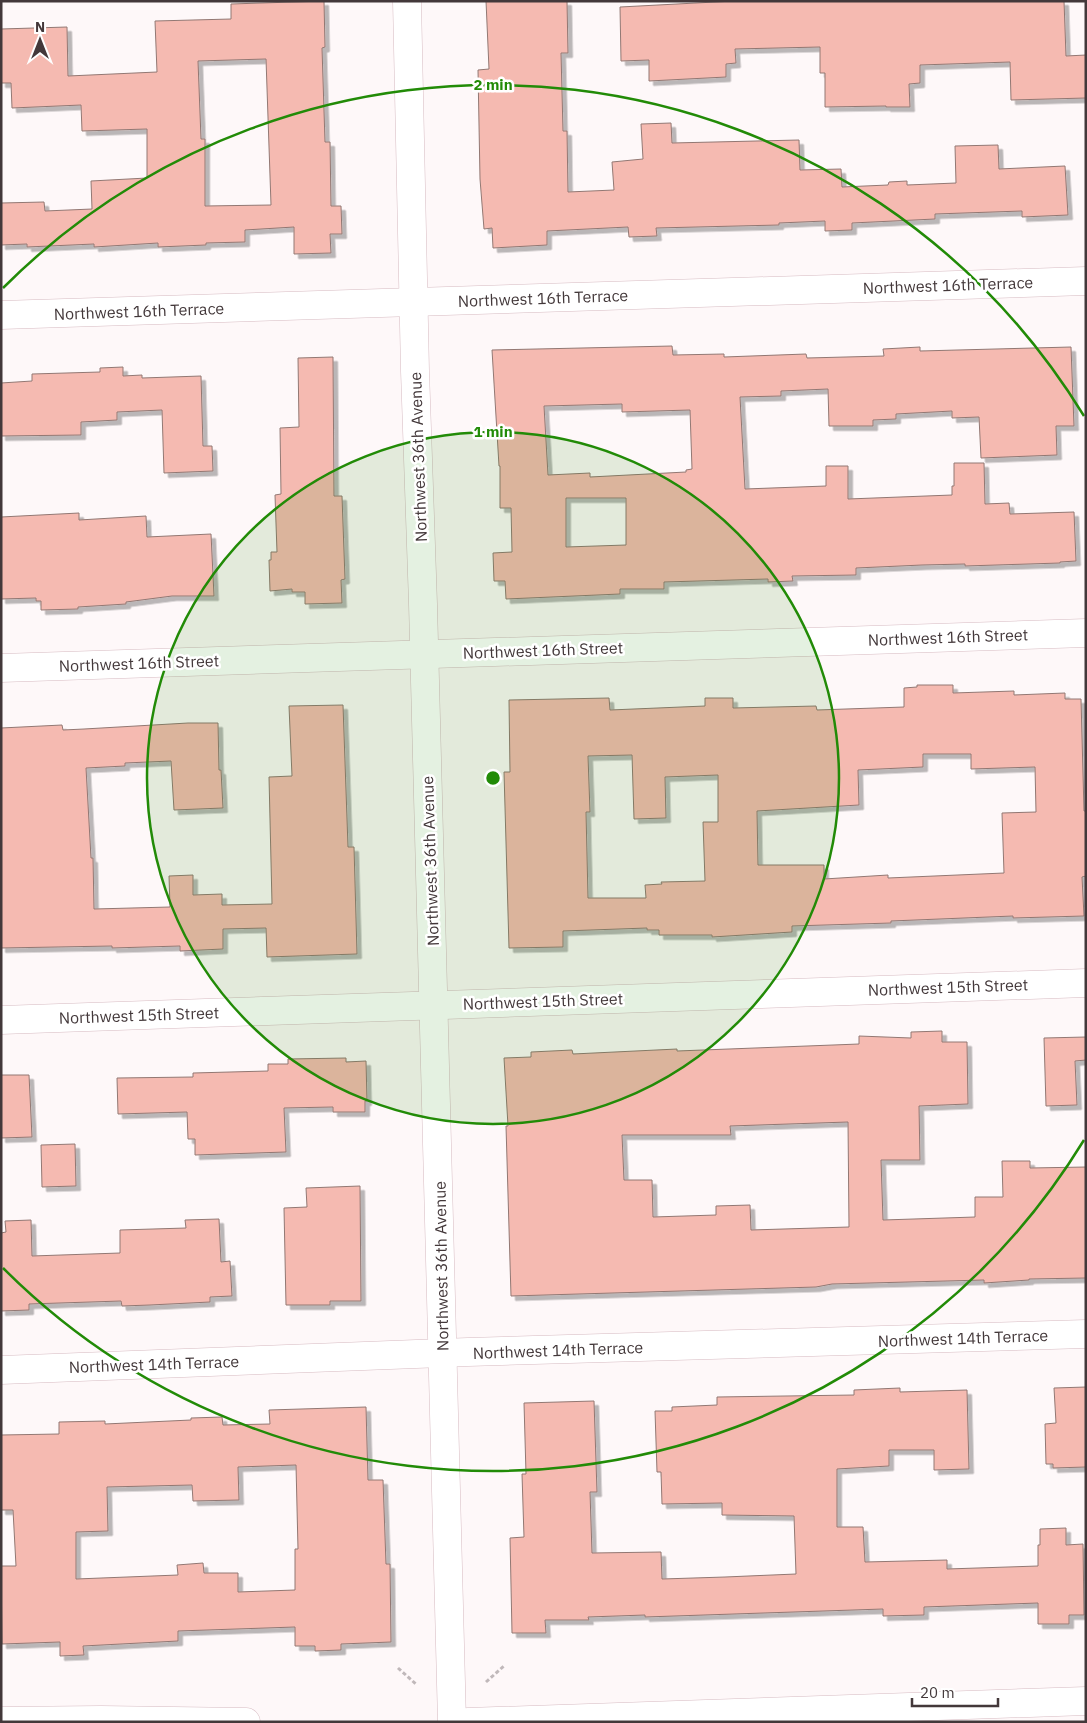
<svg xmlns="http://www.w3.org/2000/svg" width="1087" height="1723" font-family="'IBM Plex Sans',sans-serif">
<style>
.building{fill:#f5bab1;stroke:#927873;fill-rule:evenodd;filter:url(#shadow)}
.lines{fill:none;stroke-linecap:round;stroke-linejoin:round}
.minor-casing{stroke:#d7bbc2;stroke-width:29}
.path{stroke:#c0b8ba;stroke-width:3;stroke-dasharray:4 2.5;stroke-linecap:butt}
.minor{stroke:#fff;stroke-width:28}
.ring{fill:none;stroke:#228b07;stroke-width:2.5}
.labels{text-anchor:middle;stroke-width:5;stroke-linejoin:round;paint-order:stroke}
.street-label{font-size:16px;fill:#43383a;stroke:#fff}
.centre{fill:#228b07;stroke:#fff;stroke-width:2.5}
.ring-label{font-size:15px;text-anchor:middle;font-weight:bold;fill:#228b07;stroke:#fff;stroke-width:5;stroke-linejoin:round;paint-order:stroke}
</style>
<defs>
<filter id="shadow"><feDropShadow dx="4.5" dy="4.5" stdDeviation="0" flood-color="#0004"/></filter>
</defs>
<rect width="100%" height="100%" fill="#fef8f9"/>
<g class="building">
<path d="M 324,1 L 325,47 L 322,48 L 325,142 L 330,142 L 331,206 L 341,206 L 342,234 L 330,234 L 331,253 L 294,254 L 294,227 L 245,230 L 245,242 L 206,243 L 206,245 L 158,247 L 158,243 L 94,247 L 94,244 L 27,247 L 27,244 L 1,245 L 1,203 L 44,202 L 45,211 L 92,209 L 91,181 L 147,178 L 147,129 L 82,131 L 81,105 L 12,108 L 11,83 L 1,83 L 1,29 L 67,27 L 68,76 L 157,72 L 155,21 L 231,19 L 231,4 ZM 266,59 L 271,205 L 205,206 L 205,139 L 201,139 L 198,61 Z"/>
<polygon points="486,1 567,1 568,53 561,53 563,131 567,131 568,192 614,190 612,162 643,159 641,124 671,123 672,143 799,140 800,170 841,169 842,187 888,185 889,182 907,181 907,185 956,183 955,146 998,145 999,169 1065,166 1068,215 1022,217 1022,211 935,214 935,219 852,223 852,230 825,231 825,221 779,223 779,225 656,228 657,236 629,237 628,227 547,231 547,245 493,248 492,228 484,229 480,179 478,70 489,69"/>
<polygon points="734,1 1064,1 1066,56 1086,55 1086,98 1011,100 1010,62 920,65 920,83 909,84 910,107 886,107 886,106 825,107 825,73 820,73 820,47 735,49 736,63 726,64 726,77 649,81 649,60 621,61 620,7"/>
<path d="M 672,346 L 673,355 L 724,354 L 724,357 L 806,354 L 807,358 L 884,356 L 883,349 L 920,347 L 920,351 L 1071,347 L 1074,426 L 1056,426 L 1057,455 L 981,458 L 979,417 L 952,418 L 952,411 L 896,414 L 896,419 L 873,420 L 873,426 L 829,426 L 828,389 L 781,391 L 781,396 L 740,397 L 745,489 L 826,486 L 826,466 L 848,466 L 848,499 L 952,495 L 952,486 L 954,486 L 954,463 L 984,463 L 985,504 L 1009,503 L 1010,514 L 1074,512 L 1076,561 L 1060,562 L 1060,563 L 965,566 L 965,564 L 922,565 L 856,568 L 856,575 L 792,576 L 793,581 L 768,582 L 768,579 L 664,582 L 664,589 L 620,589 L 620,594 L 506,599 L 505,581 L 494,581 L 493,553 L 512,552 L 511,508 L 500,508 L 500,466 L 499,466 L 492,350 ZM 622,404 L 622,412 L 690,410 L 692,469 L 686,470 L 686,472 L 590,477 L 590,473 L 548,475 L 544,406 ZM 566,498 L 626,498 L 626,545 L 566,547 Z"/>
<polygon points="333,357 334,496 342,496 345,579 341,580 342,603 305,604 305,592 292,592 292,589 270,591 269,560 271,560 271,552 277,552 275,495 281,494 280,428 299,427 298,358"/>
<polygon points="123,367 123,376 142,375 142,378 201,376 203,446 212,446 213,471 164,473 162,410 117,412 117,420 81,422 81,435 1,436 1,383 32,381 32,374 100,372 100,368"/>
<polygon points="79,513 79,520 146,516 147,537 211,534 214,596 172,596 126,602 126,604 78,607 78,609 41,610 41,601 36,601 36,598 1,599 1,517"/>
<path d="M 917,685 L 953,685 L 953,693 L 1014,691 L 1014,695 L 1065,693 L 1065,699 L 1081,699 L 1084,811 L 1086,811 L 1086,876 L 1082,877 L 1084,916 L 1013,918 L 1013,916 L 891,921 L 891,923 L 792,926 L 792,932 L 712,937 L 712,935 L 659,935 L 659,930 L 647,930 L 647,928 L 563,931 L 563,947 L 509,948 L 504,772 L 510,772 L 509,700 L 609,698 L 610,710 L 705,706 L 705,698 L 733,698 L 733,708 L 816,706 L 817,710 L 904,707 L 904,688 L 917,687 ZM 923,754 L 971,754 L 971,769 L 1035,767 L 1036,812 L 1002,813 L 1004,873 L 888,878 L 888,875 L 824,879 L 824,865 L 758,865 L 757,811 L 859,805 L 858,770 L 923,767 ZM 632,755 L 634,819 L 666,818 L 665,777 L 718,775 L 718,822 L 703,822 L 705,881 L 661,882 L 662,884 L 645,885 L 646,898 L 588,898 L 586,812 L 590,812 L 588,756 Z"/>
<polygon points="343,705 348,847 354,847 357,954 267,957 266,928 223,929 223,949 180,951 180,946 112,948 112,946 1,948 1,728 62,725 63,730 84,729 188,723 218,723 219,770 221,770 223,808 174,810 171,761 125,763 125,766 86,768 91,858 93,858 94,909 170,907 169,876 193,875 193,895 222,894 222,905 272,904 269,777 292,776 289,706"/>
<path d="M 942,1031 L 942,1042 L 967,1042 L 968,1104 L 919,1106 L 920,1160 L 881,1160 L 883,1220 L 975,1217 L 975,1197 L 1003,1197 L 1002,1161 L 1030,1161 L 1030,1168 L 1086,1167 L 1086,1278 L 1029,1279 L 1029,1280 L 984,1283 L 984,1280 L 832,1284 L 816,1287 L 511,1296 L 506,1126 L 508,1126 L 504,1058 L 531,1057 L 531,1052 L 572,1050 L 573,1054 L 677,1049 L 677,1051 L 859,1044 L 859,1036 L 911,1038 L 911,1032 ZM 848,1122 L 849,1227 L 751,1230 L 750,1205 L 716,1206 L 716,1215 L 653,1217 L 652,1180 L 624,1180 L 622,1135 L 731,1135 L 730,1126 Z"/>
<polygon points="1086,1037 1086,1060 1075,1061 1077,1105 1046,1106 1044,1038"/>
<polygon points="346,1058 346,1062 366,1061 367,1101 365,1101 365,1112 333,1112 333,1107 284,1108 286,1152 195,1155 195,1139 188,1139 187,1112 118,1114 117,1078 193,1077 193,1073 268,1071 268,1064 288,1064 288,1059"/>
<polygon points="1,1075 29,1075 32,1137 1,1138"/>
<polygon points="75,1144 76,1186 42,1187 41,1145"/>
<polygon points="360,1186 361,1301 330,1301 330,1305 286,1305 284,1208 307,1207 306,1188"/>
<polygon points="219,1219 221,1262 230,1261 232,1296 210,1297 210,1302 150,1305 122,1306 121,1301 29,1304 29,1310 1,1311 1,1233 6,1232 5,1221 31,1220 32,1256 120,1253 120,1230 186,1228 185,1220"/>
<polygon points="1086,1387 1086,1467 1053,1468 1053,1464 1046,1464 1045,1424 1056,1423 1054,1388"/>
<polygon points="900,1388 900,1392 967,1390 969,1469 934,1470 934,1450 889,1450 889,1466 837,1469 837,1527 863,1527 865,1562 947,1560 947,1569 1038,1566 1038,1545 1040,1545 1040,1529 1066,1528 1066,1545 1083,1544 1084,1615 1069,1615 1069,1624 1038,1624 1038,1603 924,1607 924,1615 883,1616 883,1609 645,1617 645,1615 588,1617 589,1620 545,1620 546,1633 512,1633 510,1538 524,1537 522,1474 526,1474 524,1403 594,1401 597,1492 590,1492 592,1553 661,1552 662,1579 725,1577 796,1574 794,1516 722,1515 722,1503 662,1504 661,1472 657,1472 655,1411 672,1411 672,1407 717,1405 717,1397 854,1395 854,1390"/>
<path d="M 366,1407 L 368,1480 L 383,1480 L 386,1564 L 390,1564 L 391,1642 L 341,1644 L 341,1650 L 315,1651 L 315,1646 L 295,1646 L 295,1627 L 178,1631 L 178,1641 L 83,1646 L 84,1655 L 60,1656 L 60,1642 L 2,1644 L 1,1566 L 16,1566 L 13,1510 L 1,1510 L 1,1435 L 59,1434 L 59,1422 L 105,1421 L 105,1424 L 191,1420 L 191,1418 L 222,1417 L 223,1425 L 270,1424 L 269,1410 ZM 296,1465 L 298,1549 L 295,1549 L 295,1590 L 238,1592 L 238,1573 L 204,1573 L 203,1563 L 177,1565 L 178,1575 L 76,1579 L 76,1532 L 108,1531 L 107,1487 L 192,1485 L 193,1501 L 239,1500 L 238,1467 Z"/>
</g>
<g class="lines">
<defs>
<g id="minor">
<polyline points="407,1 415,371 423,604 452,1722"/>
<polyline points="1,315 1086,281"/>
<polyline points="1,668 1086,633"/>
<polyline points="1,1020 1086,983"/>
<polyline points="1,1370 468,1352 1086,1334"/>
<polyline points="1,1721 101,1720 246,1722"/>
<polyline points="468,1722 1086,1701"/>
</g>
</defs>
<use href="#minor" class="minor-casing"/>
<g class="path">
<polyline points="398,1668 417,1685"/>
<polyline points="486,1682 505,1665"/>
</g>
<use href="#minor" class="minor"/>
</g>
<circle cx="493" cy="778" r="346" fill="#228b07" fill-opacity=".12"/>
<g class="ring">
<circle cx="493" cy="778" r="346"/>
<path d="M1084 1140A693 693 0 0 1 3 1268M3 288A693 693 0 0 1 1084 416"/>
</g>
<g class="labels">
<g class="street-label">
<text transform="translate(948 285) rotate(-2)" y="6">Northwest 16th Terrace</text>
<text transform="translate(543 298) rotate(-2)" y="6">Northwest 16th Terrace</text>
<text transform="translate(139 311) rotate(-2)" y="6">Northwest 16th Terrace</text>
<text transform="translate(418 457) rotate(-92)" y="6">Northwest 36th Avenue</text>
<text transform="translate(948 637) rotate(-2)" y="6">Northwest 16th Street</text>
<text transform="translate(543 650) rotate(-2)" y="6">Northwest 16th Street</text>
<text transform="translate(139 663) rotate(-2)" y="6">Northwest 16th Street</text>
<text transform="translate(430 861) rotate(-92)" y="6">Northwest 36th Avenue</text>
<text transform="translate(948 987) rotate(-2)" y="6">Northwest 15th Street</text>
<text transform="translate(543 1001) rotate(-2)" y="6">Northwest 15th Street</text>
<text transform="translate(139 1015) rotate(-2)" y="6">Northwest 15th Street</text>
<text transform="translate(441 1266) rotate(-91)" y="6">Northwest 36th Avenue</text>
<text transform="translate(963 1338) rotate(-2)" y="6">Northwest 14th Terrace</text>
<text transform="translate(558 1350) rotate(-2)" y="6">Northwest 14th Terrace</text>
<text transform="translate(154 1364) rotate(-2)" y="6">Northwest 14th Terrace</text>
</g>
</g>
<circle cx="493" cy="778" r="8" class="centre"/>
<g class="ring-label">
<text x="493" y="90">2 min</text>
<text x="493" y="437">1 min</text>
</g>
<rect width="1087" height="1723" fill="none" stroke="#43383a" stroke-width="5"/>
<g transform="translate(40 40)" stroke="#ffffff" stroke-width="4" paint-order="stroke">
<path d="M0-4L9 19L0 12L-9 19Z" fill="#43383a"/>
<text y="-8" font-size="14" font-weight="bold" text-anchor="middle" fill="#43383a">N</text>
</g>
<path d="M912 1698v8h86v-8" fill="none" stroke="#43383a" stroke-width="2.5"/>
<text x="920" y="1698" font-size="15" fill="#43383a" stroke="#ffffff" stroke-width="4" paint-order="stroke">20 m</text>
</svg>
